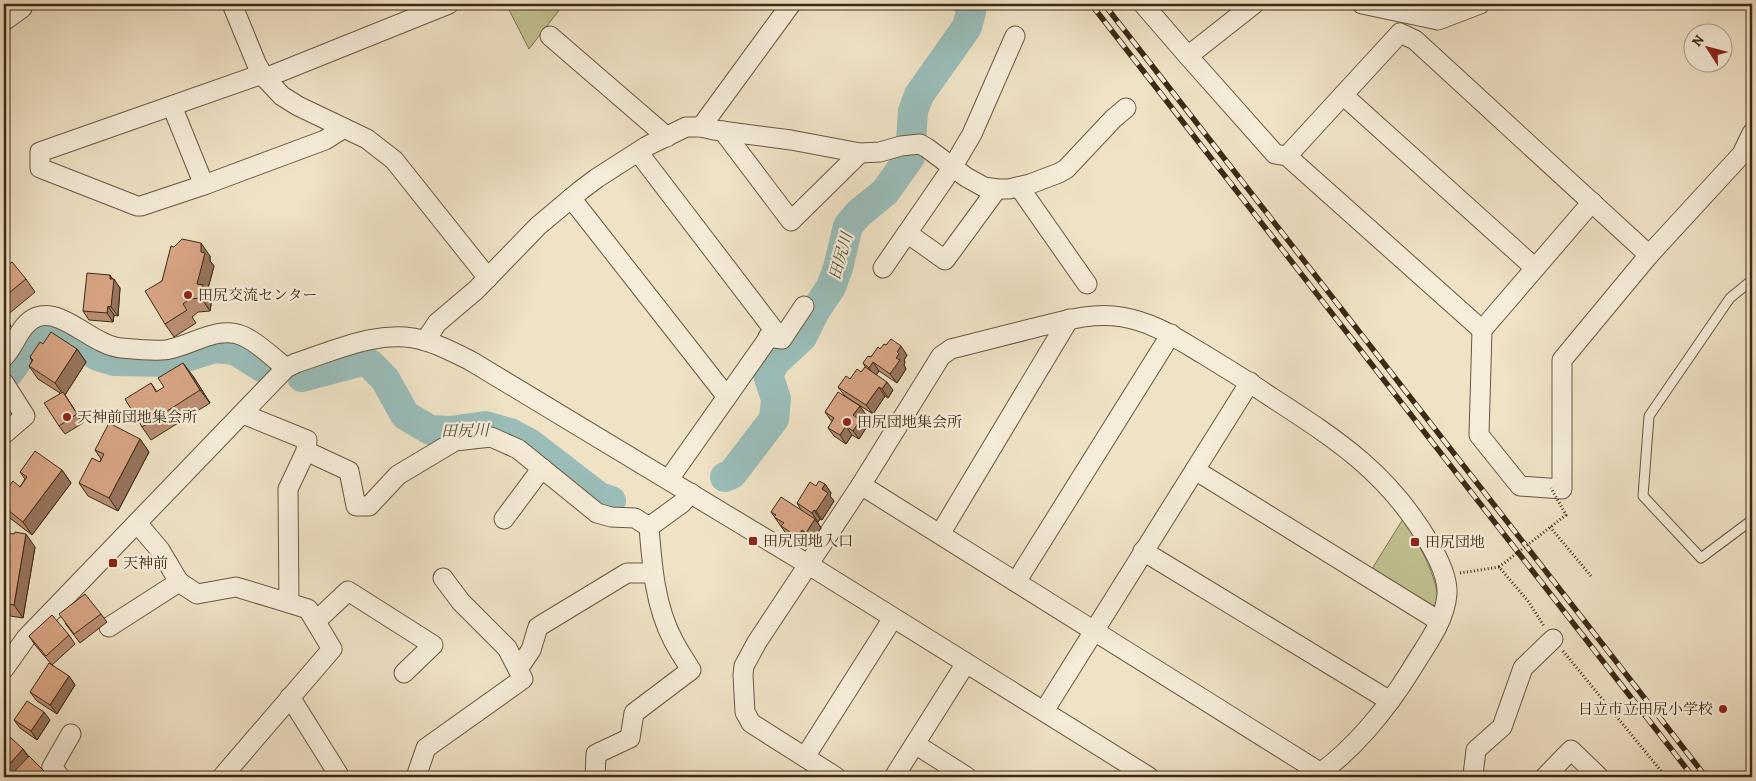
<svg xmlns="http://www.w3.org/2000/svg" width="1756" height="781" font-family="Alegreya,'Noto Serif JP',serif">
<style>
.green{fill:#c1c190;stroke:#7e7652}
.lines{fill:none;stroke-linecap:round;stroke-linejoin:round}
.river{stroke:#9abdb9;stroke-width:30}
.lane-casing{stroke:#695840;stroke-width:11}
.street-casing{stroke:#695840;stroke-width:21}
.path{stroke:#3c2a14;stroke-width:3;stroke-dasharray:1 2.5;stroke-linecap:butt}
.lane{stroke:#f5ecd9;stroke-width:9}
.street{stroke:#f5ecd9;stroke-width:19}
.rail-casing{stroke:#3c2a14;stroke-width:5.5}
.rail{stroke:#f5ecd9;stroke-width:4;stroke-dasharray:11;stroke-linecap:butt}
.path-bridge{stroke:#3c2a14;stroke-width:3;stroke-dasharray:1 2.5;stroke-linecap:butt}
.wall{fill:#ba8e72;stroke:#3c2a14}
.shaded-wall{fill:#97745c;stroke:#3c2a14}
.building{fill:#d8a584;stroke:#3c2a14}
.poi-dot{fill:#8f2418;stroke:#f5ecd9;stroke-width:2}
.labels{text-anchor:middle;stroke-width:4.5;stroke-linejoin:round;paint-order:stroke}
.poi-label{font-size:15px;fill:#3c2a14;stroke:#f5ecd9;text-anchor:start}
.water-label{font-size:16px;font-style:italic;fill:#544f3d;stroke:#f5ecd9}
</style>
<rect width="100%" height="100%" fill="#efe2c5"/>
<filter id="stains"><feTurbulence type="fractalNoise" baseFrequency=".004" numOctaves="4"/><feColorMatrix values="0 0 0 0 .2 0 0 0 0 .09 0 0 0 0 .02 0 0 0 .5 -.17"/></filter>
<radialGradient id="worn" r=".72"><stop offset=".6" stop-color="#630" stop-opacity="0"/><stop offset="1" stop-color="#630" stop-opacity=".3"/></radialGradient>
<g class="green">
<polygon points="506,4 564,4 529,49"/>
<path d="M 1403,519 C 1420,546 1436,573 1439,605 L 1429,607 L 1370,572 Z"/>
</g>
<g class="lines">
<g class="river">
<polyline points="4,374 9,372 38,332 54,330 98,356 115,361 170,362 215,348 235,350 262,367"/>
<polyline points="302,377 362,361 370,364 385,379 405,415 430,430 450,431 485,426 510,433 529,443 599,497 611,501"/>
<polyline points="725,477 732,474 774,419 776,399 768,375 775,362 802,337 815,311 831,287 838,268 848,226 858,214 885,192 910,157 913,111 919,95 967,27 971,12 968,4"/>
</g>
<defs>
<polyline id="lane" points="1752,280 1730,298 1649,416 1643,496 1701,558 1752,520"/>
<g id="street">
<polyline points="232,4 257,65 265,78 282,96 298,106 367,139 394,160 488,278"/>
<polyline points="1143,4 1188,56 1275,154 1287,156 1482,330"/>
<polyline points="1362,4 1438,20 1480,4"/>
<polyline points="4,21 22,8 22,4"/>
<polyline points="550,36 667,137"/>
<polyline points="1188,56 1254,4"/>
<polyline points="262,74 40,152 40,168 137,206 141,206 204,185 325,140 344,128"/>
<polyline points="265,78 449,4"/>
<polyline points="1343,95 1535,268"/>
<polyline points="172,106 204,185"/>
<polyline points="701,127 791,4"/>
<polyline points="723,131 791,221 860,153"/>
<polyline points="638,152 774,330 669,479"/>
<polyline points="1287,156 1400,33 1415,40 1649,255 1742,154 1752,133"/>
<polyline points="1019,187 1087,284"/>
<polyline points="571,198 727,397"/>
<polyline points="1592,202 1482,330 1479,435 1520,486 1562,489 1562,360 1649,255"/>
<polyline points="907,233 945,260 997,189"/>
<polyline points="883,268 952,168 972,134 1015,36"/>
<polyline points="768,337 782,339 804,306"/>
<polyline points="425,341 437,323 476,290 538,226 581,190 597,178 647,146 686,127 701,127 714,130 791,140 860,153 880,152 901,146 920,144 927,148 966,177 984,187 997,189 1009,189 1030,184 1059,173 1066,169 1113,119 1126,108"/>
<path d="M 4,357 C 16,345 20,323 37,317 C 63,308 92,345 121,348 C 132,349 160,352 170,349 C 194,344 219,325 243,336 C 259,343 272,357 286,368"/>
<polyline points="4,383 25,416 4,434"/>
<polyline points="243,414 307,440 306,451"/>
<polyline points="1195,470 1439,621"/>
<polyline points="861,485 1321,773"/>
<polyline points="504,519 542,468"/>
<polyline points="137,523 160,550 179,582"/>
<polyline points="649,527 682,503 691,493"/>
<polyline points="940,534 1069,319"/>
<polyline points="1143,551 1390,701"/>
<polyline points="1016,582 1171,334"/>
<polyline points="316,621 348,591 433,645 404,673"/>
<polyline points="109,627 179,582 197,594 236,587 289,603"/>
<path d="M 4,669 L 26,638 L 286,368 L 296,363 C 336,350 384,327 426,341 C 442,346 457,354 471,361 L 809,565 L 1149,777"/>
<polyline points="518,669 531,650 538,627 627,573 653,573"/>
<polyline points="290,697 340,777"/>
<polyline points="1044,711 1250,382"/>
<polyline points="915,744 967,777"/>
<polyline points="805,757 893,618"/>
<polyline points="60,777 52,767 71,734"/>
<path d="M 222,777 L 332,649 L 308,609 L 289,603 L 288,489 L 306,451 L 349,471 L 356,506 L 369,506 L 398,475 L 455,441 L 491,437 L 518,449 L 597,513 L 611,517 L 635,518 L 649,527 C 652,565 655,606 673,640 C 678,650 685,660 691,670 L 634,713 L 630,738 L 596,754 L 595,777"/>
<polyline points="416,777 426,748 523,679 507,648 461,602 443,578"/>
<path d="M 836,777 L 751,723 L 745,712 L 743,675 L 744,666 L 757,642 L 861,485 L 941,356 L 951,349 C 979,342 1006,335 1034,328 C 1063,321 1092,312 1122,317 C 1153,322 1176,338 1203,354 C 1226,368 1249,382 1271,397 C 1339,441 1390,474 1431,546 C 1439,560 1448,578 1447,594 C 1445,622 1424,648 1411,670 C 1387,709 1351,753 1314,777"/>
<polyline points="894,777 966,663"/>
<polyline points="1471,777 1473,775 1476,750 1502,727 1523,668 1553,639"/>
<polyline points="1545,777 1571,750 1599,777"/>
</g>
</defs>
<use href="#lane" class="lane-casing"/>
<use href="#street" class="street-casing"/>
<g class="path">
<polyline points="1550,527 1591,576"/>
<polyline points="1460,573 1499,567 1528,601 1544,626"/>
<polyline points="1563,651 1666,777"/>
</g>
<use href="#lane" class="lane"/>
<use href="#street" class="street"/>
<defs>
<g id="rail">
<polyline points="1091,4 1693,777"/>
<polyline points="1104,4 1706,777"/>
</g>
</defs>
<use href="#rail" class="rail-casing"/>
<use href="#rail" class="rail"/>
<polyline class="path-bridge" points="1499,567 1566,515 1551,488"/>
</g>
<g class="wall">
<polygon points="174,247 210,256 210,261 214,266 207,292 212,298 210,311 198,312 192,317 196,323 174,337 165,324 162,281"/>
<polygon points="4,268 26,279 35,292 5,317 11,326 4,332"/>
<polygon points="113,279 120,288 118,316 114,315 113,322 89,320 83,311"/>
<polygon points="43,344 77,349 86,362 65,395 83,423 65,434 59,426 60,393 38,379 29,366 32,361 30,357"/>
<polygon points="886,345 907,355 904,360 905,362 904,365 906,369 897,383 879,371 876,375 893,390 888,398 885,396 873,414 845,396 838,387 861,372 866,368 863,363 880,349"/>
<polygon points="193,376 210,403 151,440 142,427 151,383 157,392"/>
<polygon points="860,406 866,415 861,421 866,428 859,439 852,435 846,444 834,436 828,428 832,422 825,412"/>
<polygon points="140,439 149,452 118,511 88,496 79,483 100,462 101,459 95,450"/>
<polygon points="62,470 71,483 32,535 6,515 4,512 4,493 20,487 25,479 20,472"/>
<polygon points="825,484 831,493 830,496 834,501 822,520 820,519 818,522 817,521 821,528 812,542 808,539 804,546 787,535 771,512 801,510 797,503 816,486"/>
<polygon points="4,533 35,547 23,618 4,615"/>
<polygon points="101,614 107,622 80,643 65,623"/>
<polygon points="69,635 75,644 52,665 35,645 29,636"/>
<polygon points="69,676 75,685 57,714 37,701 30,692"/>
<polygon points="14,720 50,720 37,740 20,728"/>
<polygon points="4,744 23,749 29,757 45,772 49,777 10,777 11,776 4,769"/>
</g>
<g class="shaded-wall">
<polygon points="201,243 210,256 210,261 214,266 207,292 212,298 210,311 201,298 197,284"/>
<polygon points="110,275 114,281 114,279 120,288 118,316 111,307 110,279"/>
<polygon points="108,306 114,315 113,322 107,313"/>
<polygon points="901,346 907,355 904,360 905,362 904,365 906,369 897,383 890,374 896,358 897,352"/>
<polygon points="77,349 86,362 65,395 83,423 55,383"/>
<polygon points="873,362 879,371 875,377 869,368"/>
<polygon points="183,363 193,376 210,403 200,390"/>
<polygon points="887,382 893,390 888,398 882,389"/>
<polygon points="879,387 885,396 873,414 866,405"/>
<polygon points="860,406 866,415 861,421 866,428 859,439 853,431 853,415"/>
<polygon points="846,426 852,435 846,444 840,435"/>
<polygon points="140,439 149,452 118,511 109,498"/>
<polygon points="62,470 71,483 32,535 23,522"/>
<polygon points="825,484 831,493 830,496 834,501 822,520 816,511 822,489"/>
<polygon points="814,510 820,519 818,522 812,513"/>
<polygon points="815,519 821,528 812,542 806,533"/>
<polygon points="802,530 808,539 804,546 798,537"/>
<polygon points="26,534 35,547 23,618 14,605"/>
<polygon points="69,676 75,685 57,714 50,705"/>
<polygon points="44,712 50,720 37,740 31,731"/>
<polygon points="23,749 29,758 12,777 6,768"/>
</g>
<g class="building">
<polygon points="182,239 201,243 201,252 205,253 197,284 203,285 201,298 189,299 183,304 187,310 165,324 145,291 162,281 171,246 174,247"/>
<polygon points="12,262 26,279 4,297 4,268"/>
<polygon points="87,273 110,275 110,279 114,279 111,307 108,306 107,313 83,311"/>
<polygon points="51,332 77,349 55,383 29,366 33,360 30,357 40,342 43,344"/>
<polygon points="891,339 901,346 897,352 899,354 896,358 900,360 890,374 873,362 869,368 863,363 868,356 871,357 878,347 880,349 884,344 886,345"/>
<polygon points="183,363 200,390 142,427 125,399 151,383 156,392 164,387 158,378"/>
<polygon points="865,367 887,382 882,389 879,387 866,405 838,387 846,376 850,379 857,369 861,372"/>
<polygon points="63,392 77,414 59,426 44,403"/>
<polygon points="838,392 860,406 853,415 860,420 853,431 846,426 840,435 828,428 834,418 825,412"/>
<polygon points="109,423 140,439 109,498 79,483 92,458 100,462 104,454 95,450"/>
<polygon points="35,451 62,470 23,522 4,507 4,493 13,481 20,487 27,477 20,472"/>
<polygon points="819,481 825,484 822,489 828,493 816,511 814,510 812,513 797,503 810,482 816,486"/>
<polygon points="781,497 815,519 806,533 802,530 798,537 781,526 784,523 774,517 776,515 771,512"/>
<polygon points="15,532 26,534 14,605 4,603 4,533 14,534"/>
<polygon points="85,594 101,614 74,634 59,614"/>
<polygon points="52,615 69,635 46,656 29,636"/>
<polygon points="49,663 69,676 50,705 30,692"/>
<polygon points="27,701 44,712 31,731 14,720"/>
<polygon points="10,737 23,749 6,768 4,766 4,744"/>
<polygon points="29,756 45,772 40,777 9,777"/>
</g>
<g class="poi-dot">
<circle cx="188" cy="295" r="5"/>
<circle cx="67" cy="417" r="5"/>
<circle cx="847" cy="422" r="5"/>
<rect x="748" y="536" width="10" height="10" rx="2.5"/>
<rect x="1410" y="537" width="10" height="10" rx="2.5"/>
<rect x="108" y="558" width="10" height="10" rx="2.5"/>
<circle cx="1723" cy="709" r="5"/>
</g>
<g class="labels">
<g class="poi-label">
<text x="198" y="300">田尻交流センター</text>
<text x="77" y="422">天神前団地集会所</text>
<text x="857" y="427">田尻団地集会所</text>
<text x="763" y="546">田尻団地入口</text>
<text x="1425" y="547">田尻団地</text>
<text x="123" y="568">天神前</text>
<text x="1713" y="714" text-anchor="end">日立市立田尻小学校</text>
</g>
<g class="water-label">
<text transform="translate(840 256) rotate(-74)" y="6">田尻川</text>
<text transform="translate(465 430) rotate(-1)" y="6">田尻川</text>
</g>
</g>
<rect width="1756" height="781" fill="none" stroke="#efe2c5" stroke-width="20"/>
<rect x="5" y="5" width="1746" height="771" fill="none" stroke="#3c2a14" stroke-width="2.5"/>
<rect x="10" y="10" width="1736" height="761" fill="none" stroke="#3c2a14"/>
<g transform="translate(1708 48) rotate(306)"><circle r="24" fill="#f5ecd9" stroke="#ab9e8a"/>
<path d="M0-4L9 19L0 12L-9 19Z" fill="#8f2418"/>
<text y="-8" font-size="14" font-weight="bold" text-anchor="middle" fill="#3c2a14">N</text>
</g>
<rect width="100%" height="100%" filter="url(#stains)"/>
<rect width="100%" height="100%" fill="url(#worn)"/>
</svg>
